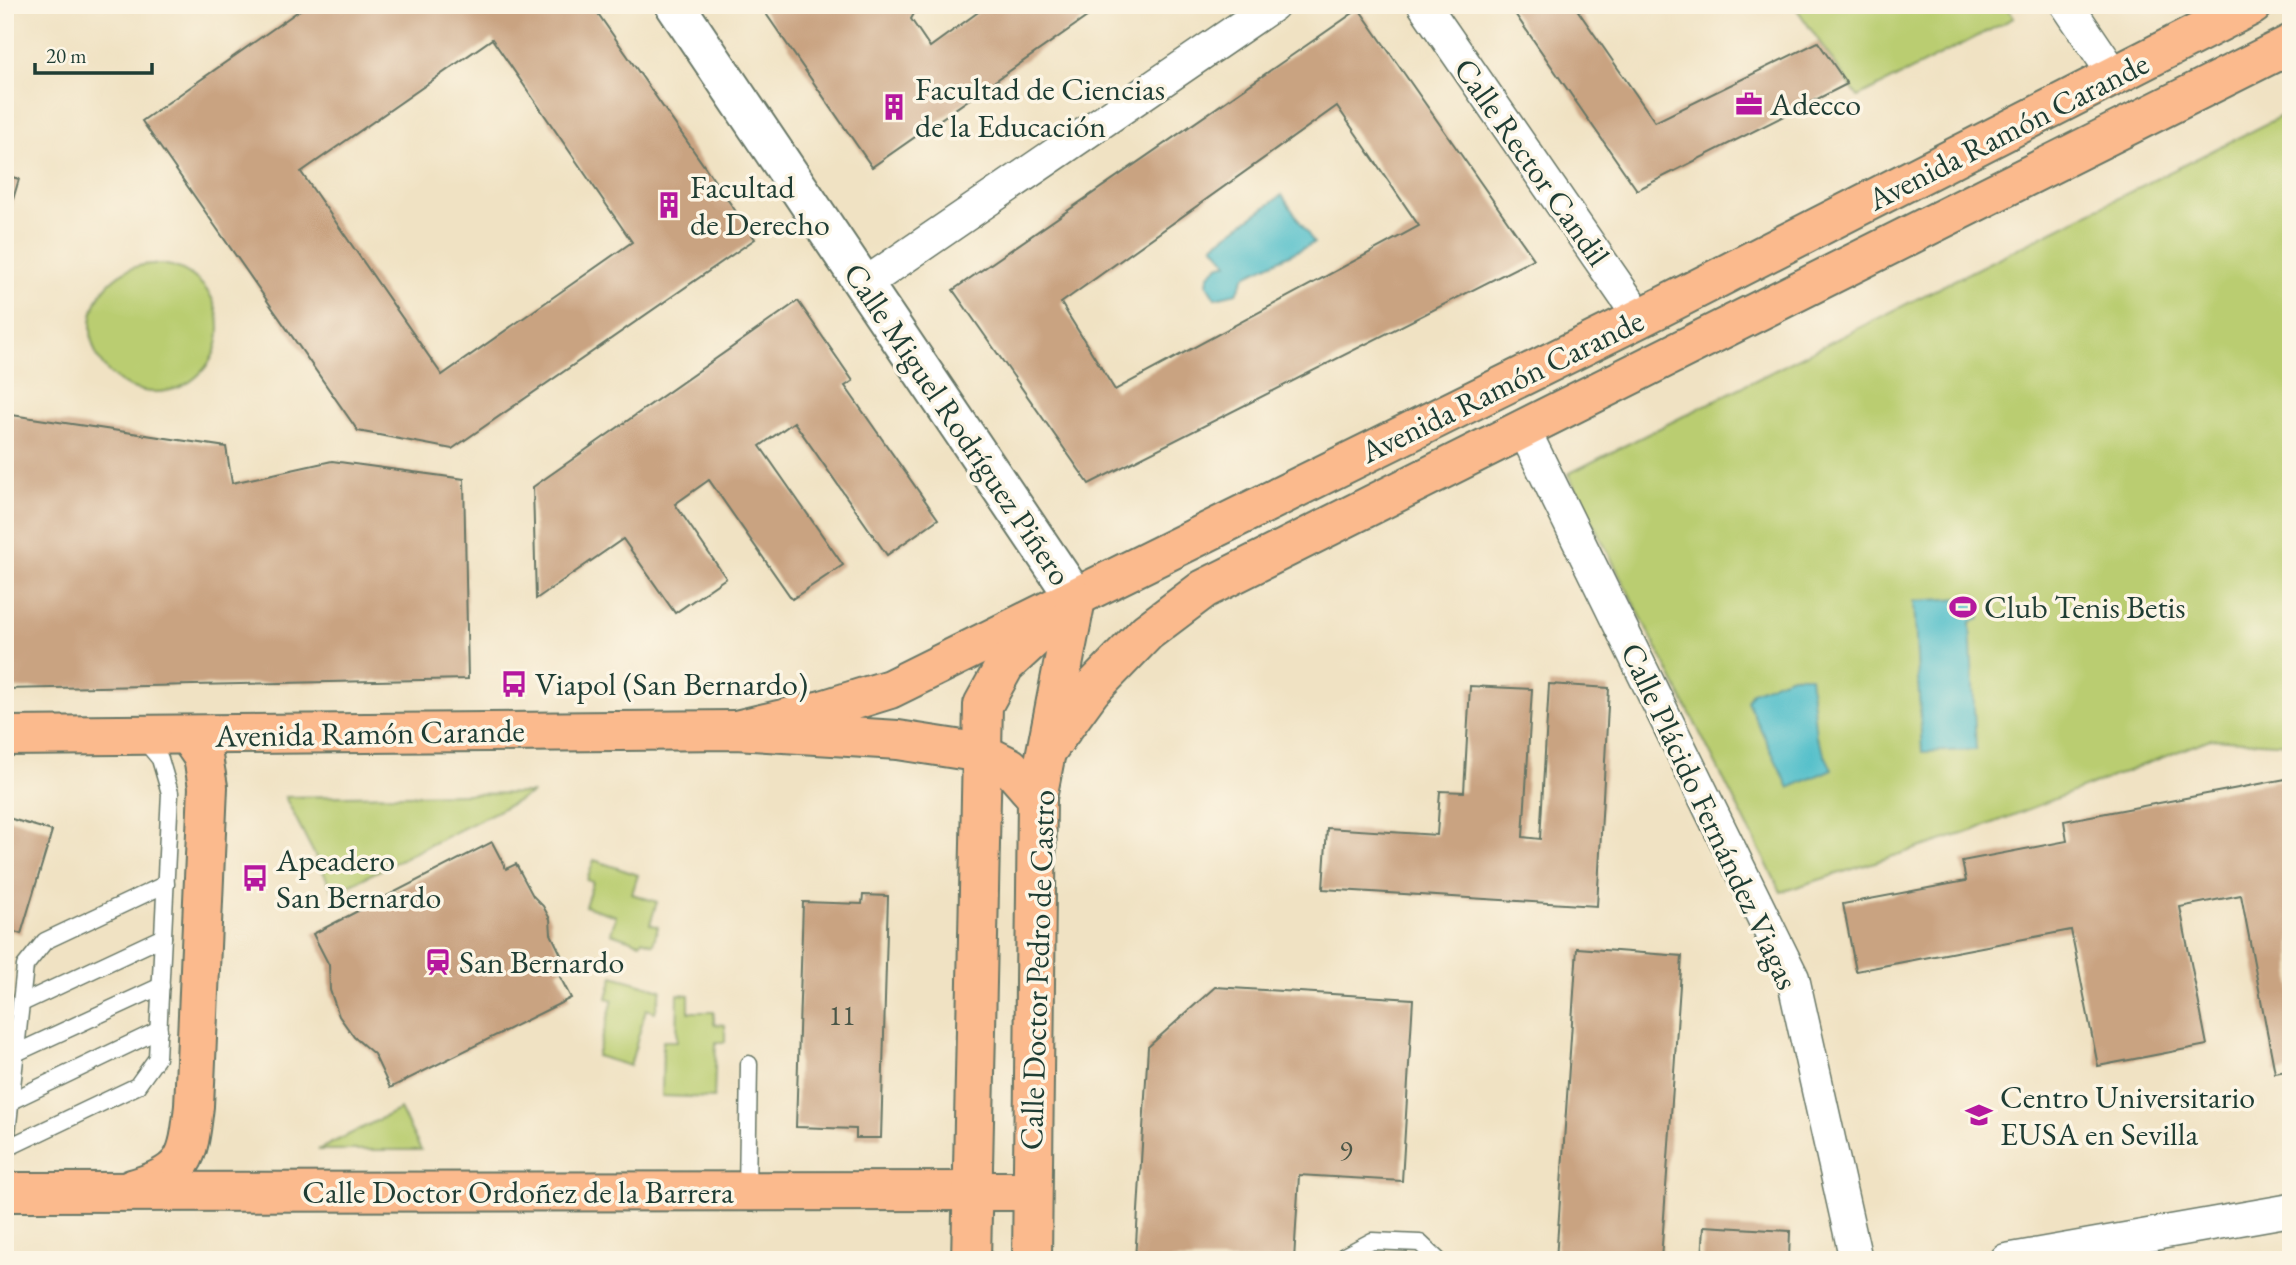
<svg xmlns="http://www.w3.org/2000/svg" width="2296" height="1265" font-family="'EB Garamond',serif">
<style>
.green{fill:#bacd71;stroke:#6c8552;stroke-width:2}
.water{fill:#52bfca;stroke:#387e7f;stroke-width:2}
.building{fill:#c9a381;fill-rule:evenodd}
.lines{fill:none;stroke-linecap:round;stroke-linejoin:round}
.service-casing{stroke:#687766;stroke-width:19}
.minor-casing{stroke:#687766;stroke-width:35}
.tertiary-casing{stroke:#687766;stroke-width:42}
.primary-casing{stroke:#687766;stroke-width:42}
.service{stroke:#fff;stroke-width:16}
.minor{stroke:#fff;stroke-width:32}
.tertiary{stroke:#fff;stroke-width:38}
.primary{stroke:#fbba8d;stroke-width:38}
.labels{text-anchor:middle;stroke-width:7;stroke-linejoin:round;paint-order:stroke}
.number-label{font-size:28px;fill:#4a5647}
.poi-label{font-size:32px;fill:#1f3d34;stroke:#fcf5e5;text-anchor:start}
.street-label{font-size:32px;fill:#1f3d34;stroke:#fcf5e5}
</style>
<rect width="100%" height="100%" fill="#fcf5e5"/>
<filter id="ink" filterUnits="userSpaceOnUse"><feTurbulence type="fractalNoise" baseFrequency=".0143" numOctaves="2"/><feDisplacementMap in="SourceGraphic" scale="14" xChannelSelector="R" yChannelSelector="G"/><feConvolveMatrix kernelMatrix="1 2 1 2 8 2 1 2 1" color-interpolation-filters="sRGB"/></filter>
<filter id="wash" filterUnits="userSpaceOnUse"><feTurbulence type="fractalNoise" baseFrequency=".00686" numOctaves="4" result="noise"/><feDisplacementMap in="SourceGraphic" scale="28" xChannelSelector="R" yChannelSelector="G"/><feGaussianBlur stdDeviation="1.57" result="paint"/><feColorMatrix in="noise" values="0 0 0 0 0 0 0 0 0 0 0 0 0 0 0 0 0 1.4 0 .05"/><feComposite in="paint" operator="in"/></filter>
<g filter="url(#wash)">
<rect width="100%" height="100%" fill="#f0e2c3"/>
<g class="green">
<polygon points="1794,5 2005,5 2014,18 1858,97"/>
<polygon points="2291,111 2291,744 2210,739 1975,830 1781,892 1568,474"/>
<circle cx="155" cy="328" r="64"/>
<polygon points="533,793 334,893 285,797"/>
<polygon points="594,860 638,875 632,894 657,902 650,924 658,927 653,944 642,940 640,943 611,933 616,916 585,906 593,882 587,880"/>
<polygon points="613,976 661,990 655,1012 646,1009 630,1066 597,1056 613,1000 607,998"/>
<polygon points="678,994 689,995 689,1012 714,1012 714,1024 725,1025 725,1042 716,1042 714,1098 662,1096 663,1041 677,1041"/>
<polygon points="400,1109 421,1150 318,1150"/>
</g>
<g class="water">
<polygon points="1282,195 1314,243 1245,276 1237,293 1215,298 1207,285 1208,276 1218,266 1228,263 1213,245"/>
<polygon points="1978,597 1980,619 1970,622 1976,750 1922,752 1914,601"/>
<polygon points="1792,676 1810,676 1816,737 1832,769 1789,788 1747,701 1752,692"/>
</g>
<g id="blocks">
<g class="building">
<path d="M 307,5 L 592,5 L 755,239 L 452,449 L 358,431 L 142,121 ZM 492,39 L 632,242 L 442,375 L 301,172 Z"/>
<polygon points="760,5 919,5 911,19 930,47 988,5 1104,5 872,167"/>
<polygon points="1509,5 1574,5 1655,122 1818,42 1847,84 1637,190"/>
<path d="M 1359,9 L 1534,259 L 1089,484 L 953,290 ZM 1337,106 L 1419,226 L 1115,390 L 1061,303 Z"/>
<polygon points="5,175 19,179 6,223 5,223"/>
<polygon points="798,301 853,381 845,386 938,519 887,555 794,422 760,446 843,565 792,599 709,480 675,504 726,578 675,613 623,539 536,599 533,487"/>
<polygon points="5,414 226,447 232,483 332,461 464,479 468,679 5,689"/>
<polygon points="1549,684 1609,688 1597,906 1323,889 1327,828 1437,835 1440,791 1464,792 1470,686 1532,689 1523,837 1540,839"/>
<polygon points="2291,778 2291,1070 2275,1073 2241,895 2180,907 2207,1045 2098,1066 2071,930 1856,971 1843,904 1966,881 1962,861 2067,841 2064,821"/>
<polygon points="5,817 52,831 21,934 5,929"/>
<polygon points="492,842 506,869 516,864 533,896 543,906 550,919 551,934 567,967 557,971 571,998 390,1088 374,1054 354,1037 339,1016 330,990 329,965 313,934"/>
<polygon points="863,895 888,896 881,1138 856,1138 856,1129 796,1127 803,902 862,904"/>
<polygon points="1577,948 1682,956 1661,1260 1556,1260"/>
<polygon points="1215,987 1413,999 1402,1181 1299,1175 1294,1260 1135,1260 1148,1047"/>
<polygon points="1704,1226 1790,1231 1789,1260 1702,1260"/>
</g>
</g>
</g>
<g filter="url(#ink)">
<use href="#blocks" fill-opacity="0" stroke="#687766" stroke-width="2"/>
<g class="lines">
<defs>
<g id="service">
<polyline points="22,1003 163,937"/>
<polyline points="16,1053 161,986"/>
<polyline points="11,1101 159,1030"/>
<polyline points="7,1148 137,1086 157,1058 170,793 160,759 144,740"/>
<polyline points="5,1152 25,966 45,941 166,884"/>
<polyline points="747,1191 749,1064"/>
<polyline points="1344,1260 1344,1256 1372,1241 1420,1243 1438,1260"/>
</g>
<g id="minor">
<polyline points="1424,5 1640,318"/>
<polyline points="2067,5 2115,76"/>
<polyline points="865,284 1273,5"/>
<polyline points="1524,430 1793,978 1856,1260"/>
<polyline points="2006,1260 2291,1210"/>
</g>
<polyline id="tertiary" points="675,5 1076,599"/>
<g id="primary">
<polyline points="736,730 822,710 890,689 1640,318 2253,5"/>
<polyline points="5,736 736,730 898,740 982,753 1010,767 1037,798"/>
<polyline points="1048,749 1091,690 1147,632 1204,589 2291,44"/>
<path d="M 132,1189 C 187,1173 188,1158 194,1106 L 208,787 L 203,757 L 188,735"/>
<polyline points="5,1192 1032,1191"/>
<polyline points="971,1260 983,705 1005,665 1046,627"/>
<polyline points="1032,1260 1037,798 1076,599"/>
</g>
</defs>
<use href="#service" class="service-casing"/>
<use href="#minor" class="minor-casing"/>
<use href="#tertiary" class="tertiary-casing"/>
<use href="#primary" class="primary-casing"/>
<use href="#service" class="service"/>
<use href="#minor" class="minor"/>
<use href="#tertiary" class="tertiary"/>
<use href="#primary" class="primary"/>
</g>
</g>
<defs>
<symbol id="office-bare" viewBox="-9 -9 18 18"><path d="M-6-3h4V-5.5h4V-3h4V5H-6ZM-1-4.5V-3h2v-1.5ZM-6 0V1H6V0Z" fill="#b5179e" stroke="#fcf5e5" stroke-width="2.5" paint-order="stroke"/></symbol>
<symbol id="building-bare" viewBox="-9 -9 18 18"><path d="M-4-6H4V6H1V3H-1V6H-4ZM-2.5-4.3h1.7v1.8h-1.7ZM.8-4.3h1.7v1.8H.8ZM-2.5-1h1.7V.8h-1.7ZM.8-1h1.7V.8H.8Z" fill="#b5179e" stroke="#fcf5e5" stroke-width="2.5" paint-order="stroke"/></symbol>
<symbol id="stadium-bare" viewBox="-9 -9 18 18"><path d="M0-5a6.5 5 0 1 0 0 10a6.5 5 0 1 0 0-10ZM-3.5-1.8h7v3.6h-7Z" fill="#b5179e" stroke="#fcf5e5" stroke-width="2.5" paint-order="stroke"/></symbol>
<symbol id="bus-bare" viewBox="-9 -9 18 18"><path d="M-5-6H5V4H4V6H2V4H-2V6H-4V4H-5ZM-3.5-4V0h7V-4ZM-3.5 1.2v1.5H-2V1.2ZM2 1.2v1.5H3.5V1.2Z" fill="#b5179e" stroke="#fcf5e5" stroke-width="2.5" paint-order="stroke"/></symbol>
<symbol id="station-bare" viewBox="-9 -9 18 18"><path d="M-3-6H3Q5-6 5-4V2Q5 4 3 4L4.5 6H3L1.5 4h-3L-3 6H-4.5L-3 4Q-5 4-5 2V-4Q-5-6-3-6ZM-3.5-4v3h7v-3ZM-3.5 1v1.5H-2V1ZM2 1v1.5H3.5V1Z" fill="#b5179e" stroke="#fcf5e5" stroke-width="2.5" paint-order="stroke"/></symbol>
<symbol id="university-bare" viewBox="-9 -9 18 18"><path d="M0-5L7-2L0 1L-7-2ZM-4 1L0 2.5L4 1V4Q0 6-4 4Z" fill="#b5179e" stroke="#fcf5e5" stroke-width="2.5" paint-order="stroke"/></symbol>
</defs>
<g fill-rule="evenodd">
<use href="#office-bare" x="1730" y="85" width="38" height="38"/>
<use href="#building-bare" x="875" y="88" width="38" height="38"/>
<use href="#building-bare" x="650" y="186" width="38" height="38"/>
<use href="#stadium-bare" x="1944" y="588" width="38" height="38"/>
<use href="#bus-bare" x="495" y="665" width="38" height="38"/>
<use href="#bus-bare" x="236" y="859" width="38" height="38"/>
<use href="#station-bare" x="419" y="943" width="38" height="38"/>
<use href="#university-bare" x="1960" y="1096" width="38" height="38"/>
</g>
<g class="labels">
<g class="number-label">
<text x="842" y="1025">11</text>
<text x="1346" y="1160">9</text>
</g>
<g class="poi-label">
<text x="915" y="100">Facultad de Ciencias<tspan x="915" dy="37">de la Educación</tspan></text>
<text x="1770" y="115">Adecco</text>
<text x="690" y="198">Facultad<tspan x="690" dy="37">de Derecho</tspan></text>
<text x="1984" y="618">Club Tenis Betis</text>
<text x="535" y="695">Viapol (San Bernardo)</text>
<text x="276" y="871">Apeadero<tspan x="276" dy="37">San Bernardo</tspan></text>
<text x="459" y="973">San Bernardo</text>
<text x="2000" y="1108">Centro Universitario<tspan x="2000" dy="37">EUSA en Sevilla</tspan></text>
</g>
<g class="street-label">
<text transform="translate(2008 131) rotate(-27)" y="11">Avenida Ramón Carande</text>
<text transform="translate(1532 162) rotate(55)" y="11">Calle Rector Candil</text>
<text transform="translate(1502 386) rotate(-26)" y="11">Avenida Ramón Carande</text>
<text transform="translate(958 424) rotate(56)" y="11">Calle Miguel Rodríguez Piñero</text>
<text transform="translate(370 733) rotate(-1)" y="11">Avenida Ramón Carande</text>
<text transform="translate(1710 816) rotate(65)" y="11">Calle Plácido Fernández Viagas</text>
<text transform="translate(1037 970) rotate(-88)" y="11">Calle Doctor Pedro de Castro</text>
<text x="518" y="1203">Calle Doctor Ordoñez de la Barrera</text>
</g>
</g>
<rect width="2296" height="1265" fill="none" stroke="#fcf5e5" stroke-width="28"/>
<path d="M35 63v10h117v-10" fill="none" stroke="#1f3d34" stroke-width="3.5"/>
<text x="46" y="63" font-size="21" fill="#1f3d34" stroke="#fcf5e5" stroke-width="5" paint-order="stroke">20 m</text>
</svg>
